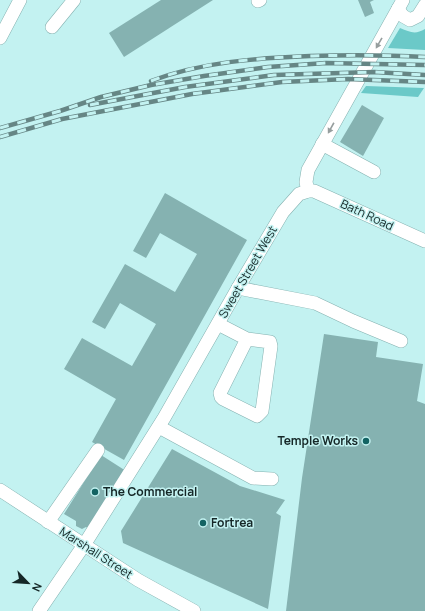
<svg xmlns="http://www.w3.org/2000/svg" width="425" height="611" font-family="Manrope,sans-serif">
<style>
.forest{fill:#6bc9c8}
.building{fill:#85b2b1}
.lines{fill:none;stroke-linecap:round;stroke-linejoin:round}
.minor-casing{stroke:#84b1b0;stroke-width:14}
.minor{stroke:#fff;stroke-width:13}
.rail-casing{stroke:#668685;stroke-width:4.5}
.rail{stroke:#c3f2f1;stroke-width:3;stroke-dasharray:9;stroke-linecap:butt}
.oneway{fill:#969e9e}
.poi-dot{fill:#136363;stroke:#c3f2f1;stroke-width:1.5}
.labels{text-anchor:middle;stroke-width:3;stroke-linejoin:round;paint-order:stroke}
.street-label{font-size:12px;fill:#152727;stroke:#c3f2f1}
.poi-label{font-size:12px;font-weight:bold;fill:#152727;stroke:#c3f2f1;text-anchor:start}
</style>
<rect width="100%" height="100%" fill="#c3f2f1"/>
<g class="forest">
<path d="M 400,28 C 410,32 415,35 425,29 L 425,50 L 388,48 Z"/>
<polygon points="366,86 424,88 418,97 361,93"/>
</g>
<g class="building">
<polygon points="161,0 213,0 124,57 109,33"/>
<polygon points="358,0 374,0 370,2 374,13 365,17"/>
<polygon points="362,105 384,118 363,156 340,142"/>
<polygon points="165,193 247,240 124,460 92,442 116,399 64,369 82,338 132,366 156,324 120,303 105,329 92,322 125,264 175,292 197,254 160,233 146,258 133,251"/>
<polygon points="324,334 378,342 376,357 423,364 417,401 425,404 425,611 286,611 302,478"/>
<polygon points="172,449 240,486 285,500 276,513 281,516 268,609 123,543 121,531"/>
<polygon points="101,455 126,471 89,529 86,527 82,529 76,526 76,521 64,514"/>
</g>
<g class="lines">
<defs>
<g id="minor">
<polyline points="258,1 260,0"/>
<polyline points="398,9 403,16 410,20 418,16 425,5"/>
<polyline points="52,27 74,0"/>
<polyline points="0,38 20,0"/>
<polyline points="322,144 374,172"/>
<polyline points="308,191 306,182 308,170 403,0"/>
<polyline points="238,288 315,303 353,321 401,341"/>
<polyline points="218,324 247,339 270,342 271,346 262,411 257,416 223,399 221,397 220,393 247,339"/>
<polyline points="159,427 253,478 272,479"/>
<polyline points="0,490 138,580 194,611"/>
<polyline points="48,522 98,450"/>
<polyline points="39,611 84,545 164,418 238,288 283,212 299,194 308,191 314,191 425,241"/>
</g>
</defs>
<use href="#minor" class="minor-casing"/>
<use href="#minor" class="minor"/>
<defs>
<g id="rail">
<path d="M 151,81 C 201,62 257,58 310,56 C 348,55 386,55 425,57"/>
<polyline points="90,105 185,87 274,75 374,72 425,75"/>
<polyline points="0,128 60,111 101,97 151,85 204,76 268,67 326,63 425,65"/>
<polyline points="0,137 62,119 192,94 282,82 348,79 425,82"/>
</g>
</defs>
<use href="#rail" class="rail-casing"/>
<use href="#rail" class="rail"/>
</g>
<defs><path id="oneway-solid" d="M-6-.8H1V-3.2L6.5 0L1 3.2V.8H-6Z"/></defs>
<g class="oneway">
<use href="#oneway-solid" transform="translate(379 43) rotate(120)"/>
<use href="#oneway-solid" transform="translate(331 128) rotate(119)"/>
</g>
<g class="poi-dot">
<circle cx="366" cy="441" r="4"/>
<circle cx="95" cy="492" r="4"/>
<circle cx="203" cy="523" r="4"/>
</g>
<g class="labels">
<g class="street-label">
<text transform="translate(367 215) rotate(25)" y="4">Bath Road</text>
<text transform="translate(248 272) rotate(-60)" y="4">Sweet Street West</text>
<text transform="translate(96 553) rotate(33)" y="4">Marshall Street</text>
</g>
<g class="poi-label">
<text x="358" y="445" text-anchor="end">Temple Works</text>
<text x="103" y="496">The Commercial</text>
<text x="211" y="527">Fortrea</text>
</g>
</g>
<g transform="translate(28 583) rotate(115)" stroke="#c3f2f1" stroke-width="3" paint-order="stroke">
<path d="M0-3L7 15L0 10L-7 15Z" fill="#152727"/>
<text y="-6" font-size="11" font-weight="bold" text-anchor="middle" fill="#152727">N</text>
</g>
</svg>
